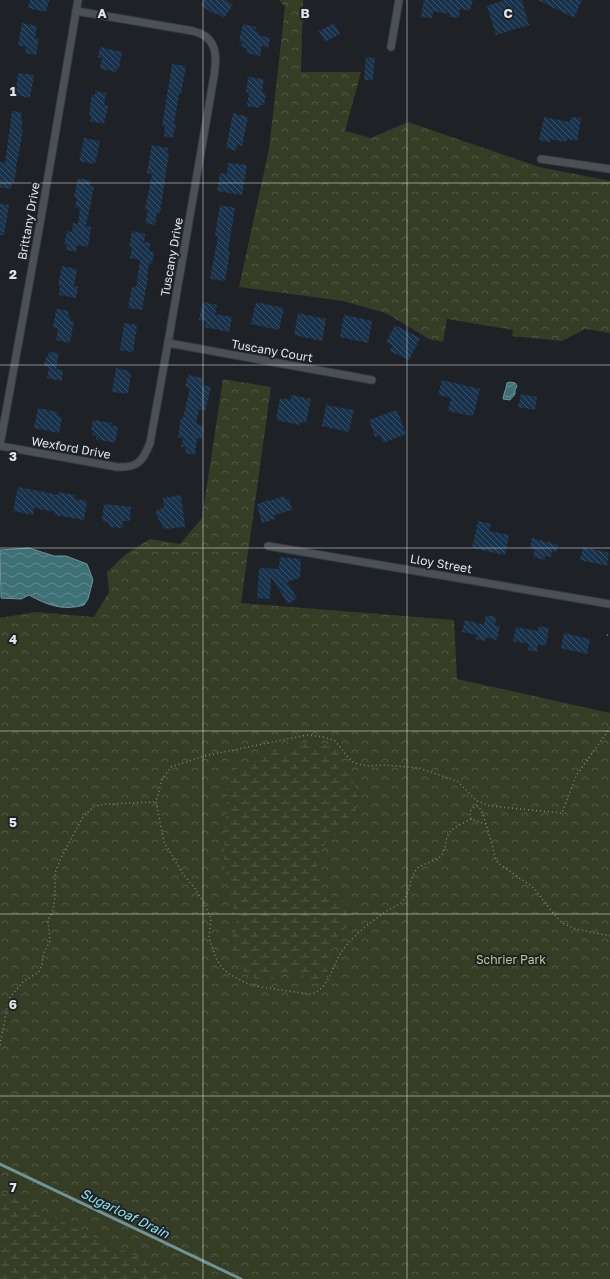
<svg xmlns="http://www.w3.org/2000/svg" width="610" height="1279" font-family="'Golos Text',sans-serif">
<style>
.forest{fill:url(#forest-crowns)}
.wetland{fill:url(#wetland-marsh)}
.water{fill:url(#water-waves);stroke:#6f9497}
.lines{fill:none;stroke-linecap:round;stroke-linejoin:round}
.stream{stroke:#6f9497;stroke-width:3}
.building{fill:url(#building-back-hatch)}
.street-casing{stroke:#383c3f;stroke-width:9}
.path{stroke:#7f8286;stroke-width:1.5;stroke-dasharray:1 3;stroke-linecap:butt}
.street{stroke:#4b5055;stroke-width:7}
.grid{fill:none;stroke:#e1e4e7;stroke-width:1;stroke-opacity:0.55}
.labels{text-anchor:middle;stroke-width:4;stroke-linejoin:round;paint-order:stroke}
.street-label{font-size:12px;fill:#e1e4e7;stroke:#1e2227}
.park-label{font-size:12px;fill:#b9cc8e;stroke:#1e2227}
.water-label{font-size:13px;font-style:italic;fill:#8de5ed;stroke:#1e2227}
.grid-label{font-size:13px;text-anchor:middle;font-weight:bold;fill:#e1e4e7;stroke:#1e2227;stroke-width:4;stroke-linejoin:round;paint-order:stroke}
</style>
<defs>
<pattern id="forest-crowns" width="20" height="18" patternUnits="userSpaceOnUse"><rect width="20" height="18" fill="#363d25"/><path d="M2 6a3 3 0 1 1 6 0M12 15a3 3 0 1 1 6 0" fill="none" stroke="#535945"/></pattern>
<pattern id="wetland-marsh" width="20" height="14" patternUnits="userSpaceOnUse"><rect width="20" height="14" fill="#363d25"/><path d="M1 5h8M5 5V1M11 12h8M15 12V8" fill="none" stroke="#535945"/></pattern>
<pattern id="water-waves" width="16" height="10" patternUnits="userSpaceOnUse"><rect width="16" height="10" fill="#3e7175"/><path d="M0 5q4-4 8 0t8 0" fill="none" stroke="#638c8f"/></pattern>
<pattern id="building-back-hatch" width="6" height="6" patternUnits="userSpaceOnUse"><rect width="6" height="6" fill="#19334c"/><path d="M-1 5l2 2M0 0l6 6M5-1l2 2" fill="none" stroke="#3a5066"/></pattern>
</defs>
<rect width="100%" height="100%" fill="#1e2227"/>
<g class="forest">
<polygon points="279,0 303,0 301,72 361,72 345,131 371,138 408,122 539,167 610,181 610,333 585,329 562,341 512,336 513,330 447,319 443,342 429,339 386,313 343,301 239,287 269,149 285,7"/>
<polygon points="223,379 271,387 241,603 454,620 457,679 610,713 610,1279 0,1279 0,618 35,612 94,617 109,592 107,572 126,554 150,539 180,544 202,518"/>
</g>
<g class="wetland">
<polygon points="313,741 335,747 350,771 359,799 351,823 326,841 317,865 321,892 347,903 353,919 335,940 327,975 323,984 314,982 295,970 275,974 273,981 259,981 243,971 229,944 237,926 224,862 226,811 229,774 265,753"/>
<polygon points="0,1192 183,1279 0,1279"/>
</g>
<g class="water">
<path d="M 510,382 L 515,383 L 517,386 L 515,390 L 515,394 L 510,400 L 503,399 C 504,393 506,389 507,383 Z"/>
<path d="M 29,548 L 54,556 L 66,556 L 87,564 L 93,580 L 88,599 L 84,605 C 63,611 47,605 29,595 L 21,599 L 1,598 L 0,550 Z"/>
</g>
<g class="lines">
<polyline class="stream" points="0,1164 241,1279"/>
</g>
<g class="building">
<polygon points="30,0 49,0 46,12 28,8"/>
<polygon points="204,0 226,0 233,5 224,18 216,13 215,15 201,5"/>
<polygon points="424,0 473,0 470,11 460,9 459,18 449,17 450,14 433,11 432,18 421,17"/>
<polygon points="505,0 522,0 529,25 496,35 487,6"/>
<polygon points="538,0 582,0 574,18"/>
<polygon points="22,23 37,26 35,38 39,39 36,55 25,53 26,47 18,45"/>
<polygon points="334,23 340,34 325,42 319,31"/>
<polygon points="243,24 256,27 255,31 259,32 258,35 270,38 268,48 262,46 260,56 246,53 247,48 241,47 242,42 239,41"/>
<polygon points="100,47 122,52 119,68 117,68 116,72 100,69 102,58 98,57"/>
<polygon points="366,57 375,58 373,80 364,80"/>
<polygon points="172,64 186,66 181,94 179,94 174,124 176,124 173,138 164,136 165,127 162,126"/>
<polygon points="18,73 34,75 30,98 15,95"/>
<polygon points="248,77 264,79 262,92 266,93 264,105 260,105 260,108 247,106 249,92 246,92"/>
<polygon points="95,91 106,93 104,105 108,106 104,124 90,121 91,115 89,114 92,94 95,95"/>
<polygon points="12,111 22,112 21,119 23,120 21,130 23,130 16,167 17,167 14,183 12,182 11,189 0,187 0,162 5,163"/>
<polygon points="233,113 248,117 242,146 237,144 236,151 226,148"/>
<polygon points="544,117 570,122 571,117 581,118 577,141 567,139 566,142 550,139 550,142 539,140"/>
<polygon points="84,138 100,141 95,164 79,161"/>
<polygon points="152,145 168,148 167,152 169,153 160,213 157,212 155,225 145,223 148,210 145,209 152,174 147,173"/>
<polygon points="228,163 247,165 242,195 217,191 220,173 227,174"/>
<polygon points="78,178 91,181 90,186 94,187 86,226 91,227 88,247 77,245 76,252 66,250 67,245 64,244 67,231 72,232 73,223 78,224 80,208 75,207 77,198 74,197"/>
<polygon points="0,204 9,205 4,235 0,235"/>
<polygon points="220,205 235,208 228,251 230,252 225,281 210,279 218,236 215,235"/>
<polygon points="132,231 145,234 144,242 150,243 149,251 154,252 152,264 149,263 147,278 148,278 142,310 128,308 132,287 136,287 140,260 130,258 132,247 129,247"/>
<polygon points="62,266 77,269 74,286 78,287 76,298 59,295 60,286 58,286"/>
<polygon points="203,302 217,305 215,314 232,317 229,332 205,327 206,321 199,320"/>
<polygon points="256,302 284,308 279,330 251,324"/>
<polygon points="56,309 69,311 68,316 71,317 70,321 74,321 70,343 56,340 58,328 53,328"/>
<polygon points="298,313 326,319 322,341 294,335"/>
<polygon points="344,315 372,321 368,343 340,337"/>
<polygon points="124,323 137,325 133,352 120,350"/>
<polygon points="395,325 420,338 409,360 390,351 393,345 386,342"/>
<polygon points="49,352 59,353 56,369 63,370 62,381 47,378 49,367 44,366 46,356 48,357"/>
<polygon points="116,368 129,371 128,373 131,374 128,394 112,392"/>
<polygon points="188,375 203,378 202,385 211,387 205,411 199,409 196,424 204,426 202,439 197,438 195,455 185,453 186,447 181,447 183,438 178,437 181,418 183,418 190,388 185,387"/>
<polygon points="442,380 480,389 473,416 448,411 451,398 438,395"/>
<polygon points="521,394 537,397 535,410 518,407"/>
<polygon points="291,395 311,399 306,423 301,422 300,425 276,420 280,398 291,400"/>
<polygon points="326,405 354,410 349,432 322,426"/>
<polygon points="38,408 58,412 57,416 62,417 59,433 34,428"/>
<polygon points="397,410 406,434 383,443 380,435 375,437 369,420"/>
<polygon points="93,420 112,423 111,425 118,427 115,443 96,439 96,436 92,435 94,430 91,430"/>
<polygon points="18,487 58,495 58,492 75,495 75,499 87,501 84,520 54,515 55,512 34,508 33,515 13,511"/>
<polygon points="181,495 185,527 164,529 155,512 164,507 163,498"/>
<polygon points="285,496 286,500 289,499 292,510 274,515 275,519 262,523 257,504"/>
<polygon points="104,504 131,507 130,521 123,521 122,528 111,527 108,522 102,521"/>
<polygon points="478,521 491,524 489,531 509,535 505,555 472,548"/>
<polygon points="532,538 558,545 556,552 552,551 551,557 545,556 544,560 533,557 535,550 530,548"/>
<polygon points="583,547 609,553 607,566 580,560"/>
<polygon points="280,557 301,559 300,578 287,582 297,598 288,604 271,577 270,599 257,598 259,568 279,569"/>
<polygon points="486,615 496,617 495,625 500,626 497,640 486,637 485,641 476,639 477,635 462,632 465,620 484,625"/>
<polygon points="539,626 549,628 546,646 538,644 537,652 528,650 529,644 513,641 516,627 538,631"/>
<polygon points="564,633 590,639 587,654 561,648"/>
</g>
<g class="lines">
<defs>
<g id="street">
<polyline points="391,47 399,0"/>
<polyline points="541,159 610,169"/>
<polyline points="168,343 372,380"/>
<polyline points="0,445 41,218 78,0"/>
<path d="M 0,446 L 117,467 C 138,468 143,461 150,443 L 168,343 L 214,76 C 216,62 218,45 205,36 C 202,34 197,32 193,31 L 76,11"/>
<polyline points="268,546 610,604"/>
</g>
</defs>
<use href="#street" class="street-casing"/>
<g class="path">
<polyline points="607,635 610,636"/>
<path d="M 471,819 C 464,823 455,826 450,832 C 444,839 447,851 440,857 C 433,863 421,863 416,870 C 409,880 410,894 401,903 C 398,905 394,907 390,909 C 373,920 349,938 339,956 C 332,969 326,994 308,994 L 261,987 L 246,983 L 229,974 L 222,968 L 216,958 L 209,938 L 211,918 L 204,903 L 194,887 L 183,874 L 164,842 L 156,802 L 162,779 L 171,767 L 204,756 L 307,735 L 324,737 L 335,741 L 351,761 L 358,764 L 368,766 L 384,765 L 419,768 L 457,781 L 477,801 L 490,806 L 562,813 L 576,776 L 610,728"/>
<path d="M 486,824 L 471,819 C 469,813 470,809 476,806 L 479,807 L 483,814 L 492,844 L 495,857 L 498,863 L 534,888 L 549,908 L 562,923 L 576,929 L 610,936"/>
<polyline points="0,1045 7,1007 10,997 24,981 39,972 42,965 43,954 50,941 48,921 53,910 55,897 55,873 62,856 83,817 93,807 105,804 155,802"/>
</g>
<use href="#street" class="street"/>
</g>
<path class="grid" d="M 203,0 L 203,1279M 407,0 L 407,1279M 0,183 L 610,183M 0,365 L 610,365M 0,548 L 610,548M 0,731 L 610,731M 0,914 L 610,914M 0,1096 L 610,1096"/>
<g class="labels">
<g class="street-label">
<text transform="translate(29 221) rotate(-80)" y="4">Brittany Drive</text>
<text transform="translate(172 257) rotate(-80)" y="4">Tuscany Drive</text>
<text transform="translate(272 351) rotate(10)" y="4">Tuscany Court</text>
<text transform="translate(71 448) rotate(10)" y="4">Wexford Drive</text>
<text transform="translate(441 564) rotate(10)" y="4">Lloy Street</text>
</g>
<g class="park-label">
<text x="511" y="964">Schrier Park</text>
</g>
<g class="water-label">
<text transform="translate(125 1213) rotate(26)" y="5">Sugarloaf Drain</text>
</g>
</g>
<g class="grid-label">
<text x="102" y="18">A</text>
<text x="305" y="18">B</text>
<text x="508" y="18">C</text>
<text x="13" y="96">1</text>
<text x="13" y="279">2</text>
<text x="13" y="461">3</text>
<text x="13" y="644">4</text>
<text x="13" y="827">5</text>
<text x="13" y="1009">6</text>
<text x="13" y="1192">7</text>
</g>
</svg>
